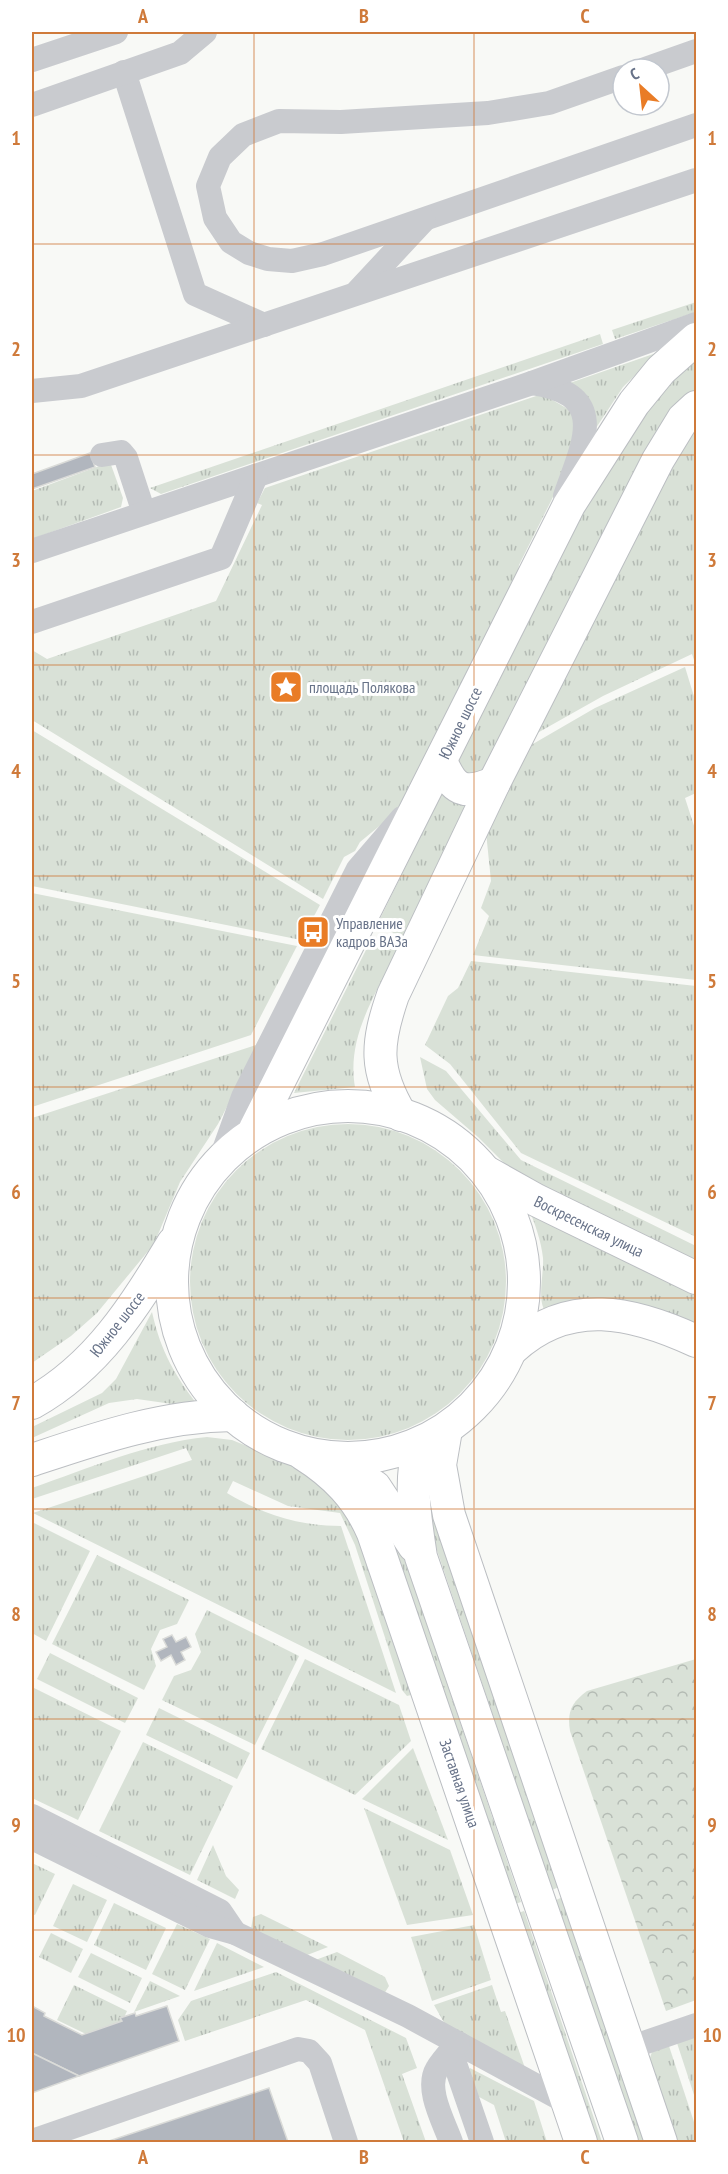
<svg xmlns="http://www.w3.org/2000/svg" width="728" height="2174" font-family="'PT Sans Narrow',sans-serif">
<style>
.grass{fill:url(#grass-tufts)}
.forest{fill:url(#forest-crowns)}
.building{fill:#b1b6be;stroke:#dadbd8;stroke-width:1.5}
.lines{fill:none;stroke-linecap:round;stroke-linejoin:round}
.major-casing{stroke:#bbbec2;stroke-width:34}
.minor{stroke:#c9cbcf;stroke-width:24}
.major{stroke:#fff;stroke-width:32}
.grid{fill:none;stroke:#cf7a3a;stroke-width:1.5;stroke-opacity:0.55}
.labels{text-anchor:middle;stroke-width:6;stroke-linejoin:round;paint-order:stroke}
.poi-label{font-size:16px;fill:#677288;stroke:#fff;text-anchor:start}
.street-label{font-size:16px;fill:#677288;stroke:#fff}
.neatline{fill:none;stroke:#cf7a3a;stroke-width:2}
.grid-label{font-size:20px;text-anchor:middle;font-weight:bold;fill:#cf7a3a}
</style>
<defs>
<pattern id="grass-tufts" width="24" height="20" patternUnits="userSpaceOnUse" patternTransform="scale(1.5)"><rect width="24" height="20" fill="#d9e1d7"/><path d="M3 7l-1-3M5 7V3M7 7l1-3M15 17l-1-3M17 17v-4M19 17l1-3" fill="none" stroke="#b4bbb4"/></pattern>
<pattern id="forest-crowns" width="20" height="18" patternUnits="userSpaceOnUse" patternTransform="scale(1.5)"><rect width="20" height="18" fill="#d9e1d7"/><path d="M2 6a3 3 0 1 1 6 0M12 15a3 3 0 1 1 6 0" fill="none" stroke="#b4bbb4"/></pattern>
</defs>
<rect width="100%" height="100%" fill="#f8f9f6"/>
<g class="grass">
<polygon points="696,302 696,312 615,339 612,330"/>
<polygon points="600,334 603,344 161,494 150,488"/>
<polygon points="659,352 623,387 594,431 567,384"/>
<polygon points="696,356 696,391 679,406 650,442 478,783 456,766 577,520 633,418"/>
<polygon points="542,394 575,413 570,463 519,565 516,587 411,800 360,842 355,851 344,857 323,899 32,720 32,650 47,659 216,601 262,505 257,503 265,488"/>
<polygon points="696,429 696,666 692,654 603,696 532,736 683,444"/>
<polygon points="110,462 123,498 121,507 32,539 32,491"/>
<polygon points="685,667 696,703 696,793 685,798 696,832 696,980 473,955 489,916 481,908 491,881 486,832 526,748 595,708"/>
<polygon points="32,730 320,905 301,940 32,886"/>
<polygon points="446,784 473,798 404,938 377,925"/>
<polygon points="32,893 297,946 251,1035 32,1107"/>
<path d="M 373,936 L 399,948 C 377,992 346,1036 355,1087 L 294,1093 Z"/>
<polygon points="304,959 218,1124 180,1182 154,1244 97,1313 71,1336 32,1363 32,1118 256,1045"/>
<polygon points="471,961 696,986 696,1237 521,1153 450,1064 425,1045 448,996 458,988"/>
<polygon points="420,1057 446,1071 521,1160 696,1246 696,1269 523,1182 478,1137 435,1100 427,1089"/>
<circle cx="348" cy="1282" r="158"/>
<path d="M 528,1207 L 696,1290 L 696,1330 L 545,1311 C 537,1299 544,1273 543,1258 C 541,1240 535,1224 528,1207 Z"/>
<path d="M 152,1312 C 161,1352 175,1376 200,1408 L 137,1399 L 109,1403 L 32,1438 L 32,1427 L 102,1393 L 116,1379 Z"/>
<path d="M 207,1437 L 232,1440 L 286,1462 L 324,1486 L 352,1516 L 412,1691 L 411,1695 L 407,1696 L 402,1690 L 355,1545 L 340,1513 L 288,1506 L 233,1481 L 227,1493 C 262,1514 299,1526 341,1526 L 396,1693 L 33,1513 L 192,1460 L 186,1448 L 32,1499 L 32,1488 C 89,1468 147,1443 207,1437 Z"/>
<polygon points="430,1510 435,1515 561,1886 552,1890 426,1518"/>
<polygon points="32,1522 90,1551 46,1641 32,1633"/>
<polygon points="391,1539 400,1544 521,1902 512,1905"/>
<polygon points="97,1555 189,1600 177,1624 160,1630 151,1649 156,1666 144,1690 52,1644"/>
<polygon points="207,1610 299,1656 255,1745 162,1700 174,1676 191,1670 201,1652 195,1634"/>
<polygon points="50,1653 138,1698 125,1723 37,1679"/>
<polygon points="305,1659 399,1705 411,1741 355,1795 261,1749"/>
<polygon points="32,1687 121,1731 78,1820 32,1798"/>
<polygon points="159,1708 250,1753 237,1779 146,1735"/>
<polygon points="143,1742 233,1786 190,1875 99,1831"/>
<polygon points="413,1748 448,1840 362,1799"/>
<polygon points="364,1808 450,1850 473,1915 407,1925"/>
<polygon points="213,1845 226,1876 239,1890 235,1899 197,1880"/>
<polygon points="32,1863 55,1874 35,1915 32,1914"/>
<polygon points="73,1884 107,1900 87,1942 53,1926"/>
<polygon points="565,1896 648,2142 638,2142 556,1900"/>
<polygon points="114,1903 166,1928 146,1970 94,1945"/>
<polygon points="524,1911 602,2142 592,2142 515,1914"/>
<polygon points="261,1914 328,1947 302,1957 251,1929 253,1917"/>
<polygon points="177,1924 210,1939 185,1990 152,1974"/>
<polygon points="474,1925 491,1980 432,2001 411,1937"/>
<polygon points="51,1933 83,1949 71,1973 39,1957"/>
<polygon points="217,1943 264,1967 194,1991"/>
<polygon points="337,1952 385,1977 389,1986 384,1994 310,1962"/>
<polygon points="91,1953 142,1978 130,2003 78,1977"/>
<polygon points="276,1972 406,2038 417,2068 402,2074 426,2142 404,2142 365,2030 306,2000 185,2041 178,2020 191,2001"/>
<polygon points="150,1981 180,1996 134,2012"/>
<polygon points="74,1985 127,2011 120,2026 88,2035 57,2020"/>
<polygon points="492,1985 501,2012 505,2011 525,2068 446,2026 434,2005"/>
<polygon points="696,2037 696,2101 676,2040"/>
<polygon points="668,2043 696,2128 696,2142 674,2142 648,2063 652,2052"/>
<polygon points="470,2068 534,2101 547,2142 506,2142 494,2105 468,2091 466,2073"/>
</g>
<path class="forest" d="M 696,1659 L 696,2000 L 666,2011 L 570,1731 C 567,1712 571,1703 587,1691 Z"/>
<g class="building">
<polygon points="90,453 95,467 32,489 32,474"/>
<polygon points="172,1635 176,1642 186,1637 191,1647 181,1652 185,1660 176,1665 171,1655 161,1661 156,1652 167,1647 163,1639"/>
<polygon points="32,2006 45,2013 44,2016 82,2035 122,2021 120,2018 135,2013 136,2016 167,2006 179,2041 79,2076 32,2053"/>
<polygon points="32,2053 79,2076 32,2093"/>
<polygon points="269,2088 288,2142 106,2142"/>
</g>
<g class="lines">
<defs>
<g id="major">
<path d="M 441,761 C 454,791 463,795 494,783"/>
<circle cx="348" cy="1282" r="176"/>
<path d="M 401,1115 C 374,1070 376,1044 393,995 L 494,783 L 658,460 L 683,419 L 696,407"/>
<polyline points="255,1129 569,505 634,403 661,370 696,339"/>
<polyline points="488,1173 536,1200 696,1278"/>
<path d="M 512,1349 C 569,1296 633,1312 696,1341"/>
<path d="M 32,1403 C 98,1366 134,1307 173,1243"/>
<polyline points="446,1430 440,1465 449,1515 661,2142"/>
<path d="M 419,1445 C 409,1483 415,1518 421,1557 L 622,2142"/>
<path d="M 303,1454 C 335,1474 358,1498 373,1533 L 581,2142"/>
<path d="M 32,1460 C 98,1438 161,1416 233,1415"/>
<polyline points="335,1461 375,1487 414,1546"/>
</g>
</defs>
<use href="#major" class="major-casing"/>
<g class="minor">
<polyline points="32,60 116,32"/>
<polyline points="645,69 696,51"/>
<polyline points="124,72 195,294 264,325"/>
<polyline points="623,77 549,103 488,113 341,122 279,121 243,135 220,157 208,186 215,218 231,242 249,253 268,259 292,261 323,254 696,125"/>
<polyline points="32,105 180,53 205,32"/>
<polyline points="358,291 424,220"/>
<path d="M 532,383 C 611,394 583,444 565,496"/>
<polyline points="32,391 81,386 696,180"/>
<polyline points="102,455 121,452 126,458 144,513"/>
<polyline points="32,551 532,383 696,324"/>
<polyline points="32,622 221,558 256,476"/>
<polyline points="221,1158 243,1097 358,869 402,818"/>
<polyline points="32,1816 220,1911 235,1933"/>
<polyline points="32,1838 210,1926 235,1933 408,2016 568,2103"/>
<polyline points="629,2048 696,2025"/>
<polyline points="451,2052 482,2142"/>
<polyline points="32,2141 298,2049 309,2051 320,2063 346,2142"/>
<path d="M 451,2142 C 444,2122 425,2089 437,2069 C 442,2060 451,2051 458,2043"/>
</g>
<use href="#major" class="major"/>
</g>
<path class="grid" d="M 254,32 L 254,2142M 474,32 L 474,2142M 32,244 L 696,244M 32,455 L 696,455M 32,665 L 696,665M 32,876 L 696,876M 32,1087 L 696,1087M 32,1298 L 696,1298M 32,1509 L 696,1509M 32,1719 L 696,1719M 32,1930 L 696,1930"/>
<defs>
<symbol id="sight-square" viewBox="-11 -11 22 22"><rect x="-9" y="-9" width="18" height="18" rx="4" fill="#e97c26" stroke="#fff"/><path d="M0-6L1.8-2.2L6-1.7L2.9 1.2L3.7 5.4L0 3.3L-3.7 5.4L-2.9 1.2L-6-1.7L-1.8-2.2Z" fill="#fff"/></symbol>
<symbol id="bus-square" viewBox="-11 -11 22 22"><rect x="-9" y="-9" width="18" height="18" rx="4" fill="#e97c26" stroke="#fff"/><path d="M-5-6H5V4H4V6H2V4H-2V6H-4V4H-5ZM-3.5-4V0h7V-4ZM-3.5 1.2v1.5H-2V1.2ZM2 1.2v1.5H3.5V1.2Z" fill="#fff"/></symbol>
</defs>
<g fill-rule="evenodd">
<use href="#sight-square" x="267" y="668" width="38" height="38"/>
<use href="#bus-square" x="294" y="913" width="38" height="38"/>
</g>
<g class="labels">
<g class="poi-label">
<text x="309" y="693">площадь Полякова</text>
<text x="336" y="929">Управление<tspan x="336" dy="18">кадров ВАЗа</tspan></text>
</g>
<g class="street-label">
<text transform="translate(460 723) rotate(-64)" y="6">Южное шоссе</text>
<text transform="translate(589 1226) rotate(26)" y="6">Воскресенская улица</text>
<text transform="translate(117 1324) rotate(-52)" y="6">Южное шоссе</text>
<text transform="translate(460 1783) rotate(71)" y="6">Заставная улица</text>
</g>
</g>
<rect width="728" height="2174" fill="none" stroke="#ffffff" stroke-width="66"/>
<g transform="translate(641 87) rotate(333)"><circle r="28" fill="#ffffff" stroke="#c2c7cf" stroke-width="1.5"/>
<path d="M0-4.5L10 22L0 15L-10 22Z" fill="#e97c26"/>
<text y="-9" font-size="16" font-weight="bold" text-anchor="middle" fill="#677288">С</text>
</g>
<rect x="33" y="33" width="662" height="2108" class="neatline"/>
<g class="grid-label">
<text x="143" y="23">A</text>
<text x="364" y="23">B</text>
<text x="585" y="23">C</text>
<text x="16" y="145">1</text>
<text x="712" y="145">1</text>
<text x="16" y="356">2</text>
<text x="712" y="356">2</text>
<text x="16" y="567">3</text>
<text x="712" y="567">3</text>
<text x="16" y="778">4</text>
<text x="712" y="778">4</text>
<text x="16" y="988">5</text>
<text x="712" y="988">5</text>
<text x="16" y="1199">6</text>
<text x="712" y="1199">6</text>
<text x="16" y="1410">7</text>
<text x="712" y="1410">7</text>
<text x="16" y="1621">8</text>
<text x="712" y="1621">8</text>
<text x="16" y="1832">9</text>
<text x="712" y="1832">9</text>
<text x="16" y="2042">10</text>
<text x="712" y="2042">10</text>
<text x="143" y="2164">A</text>
<text x="364" y="2164">B</text>
<text x="585" y="2164">C</text>
</g>
</svg>
